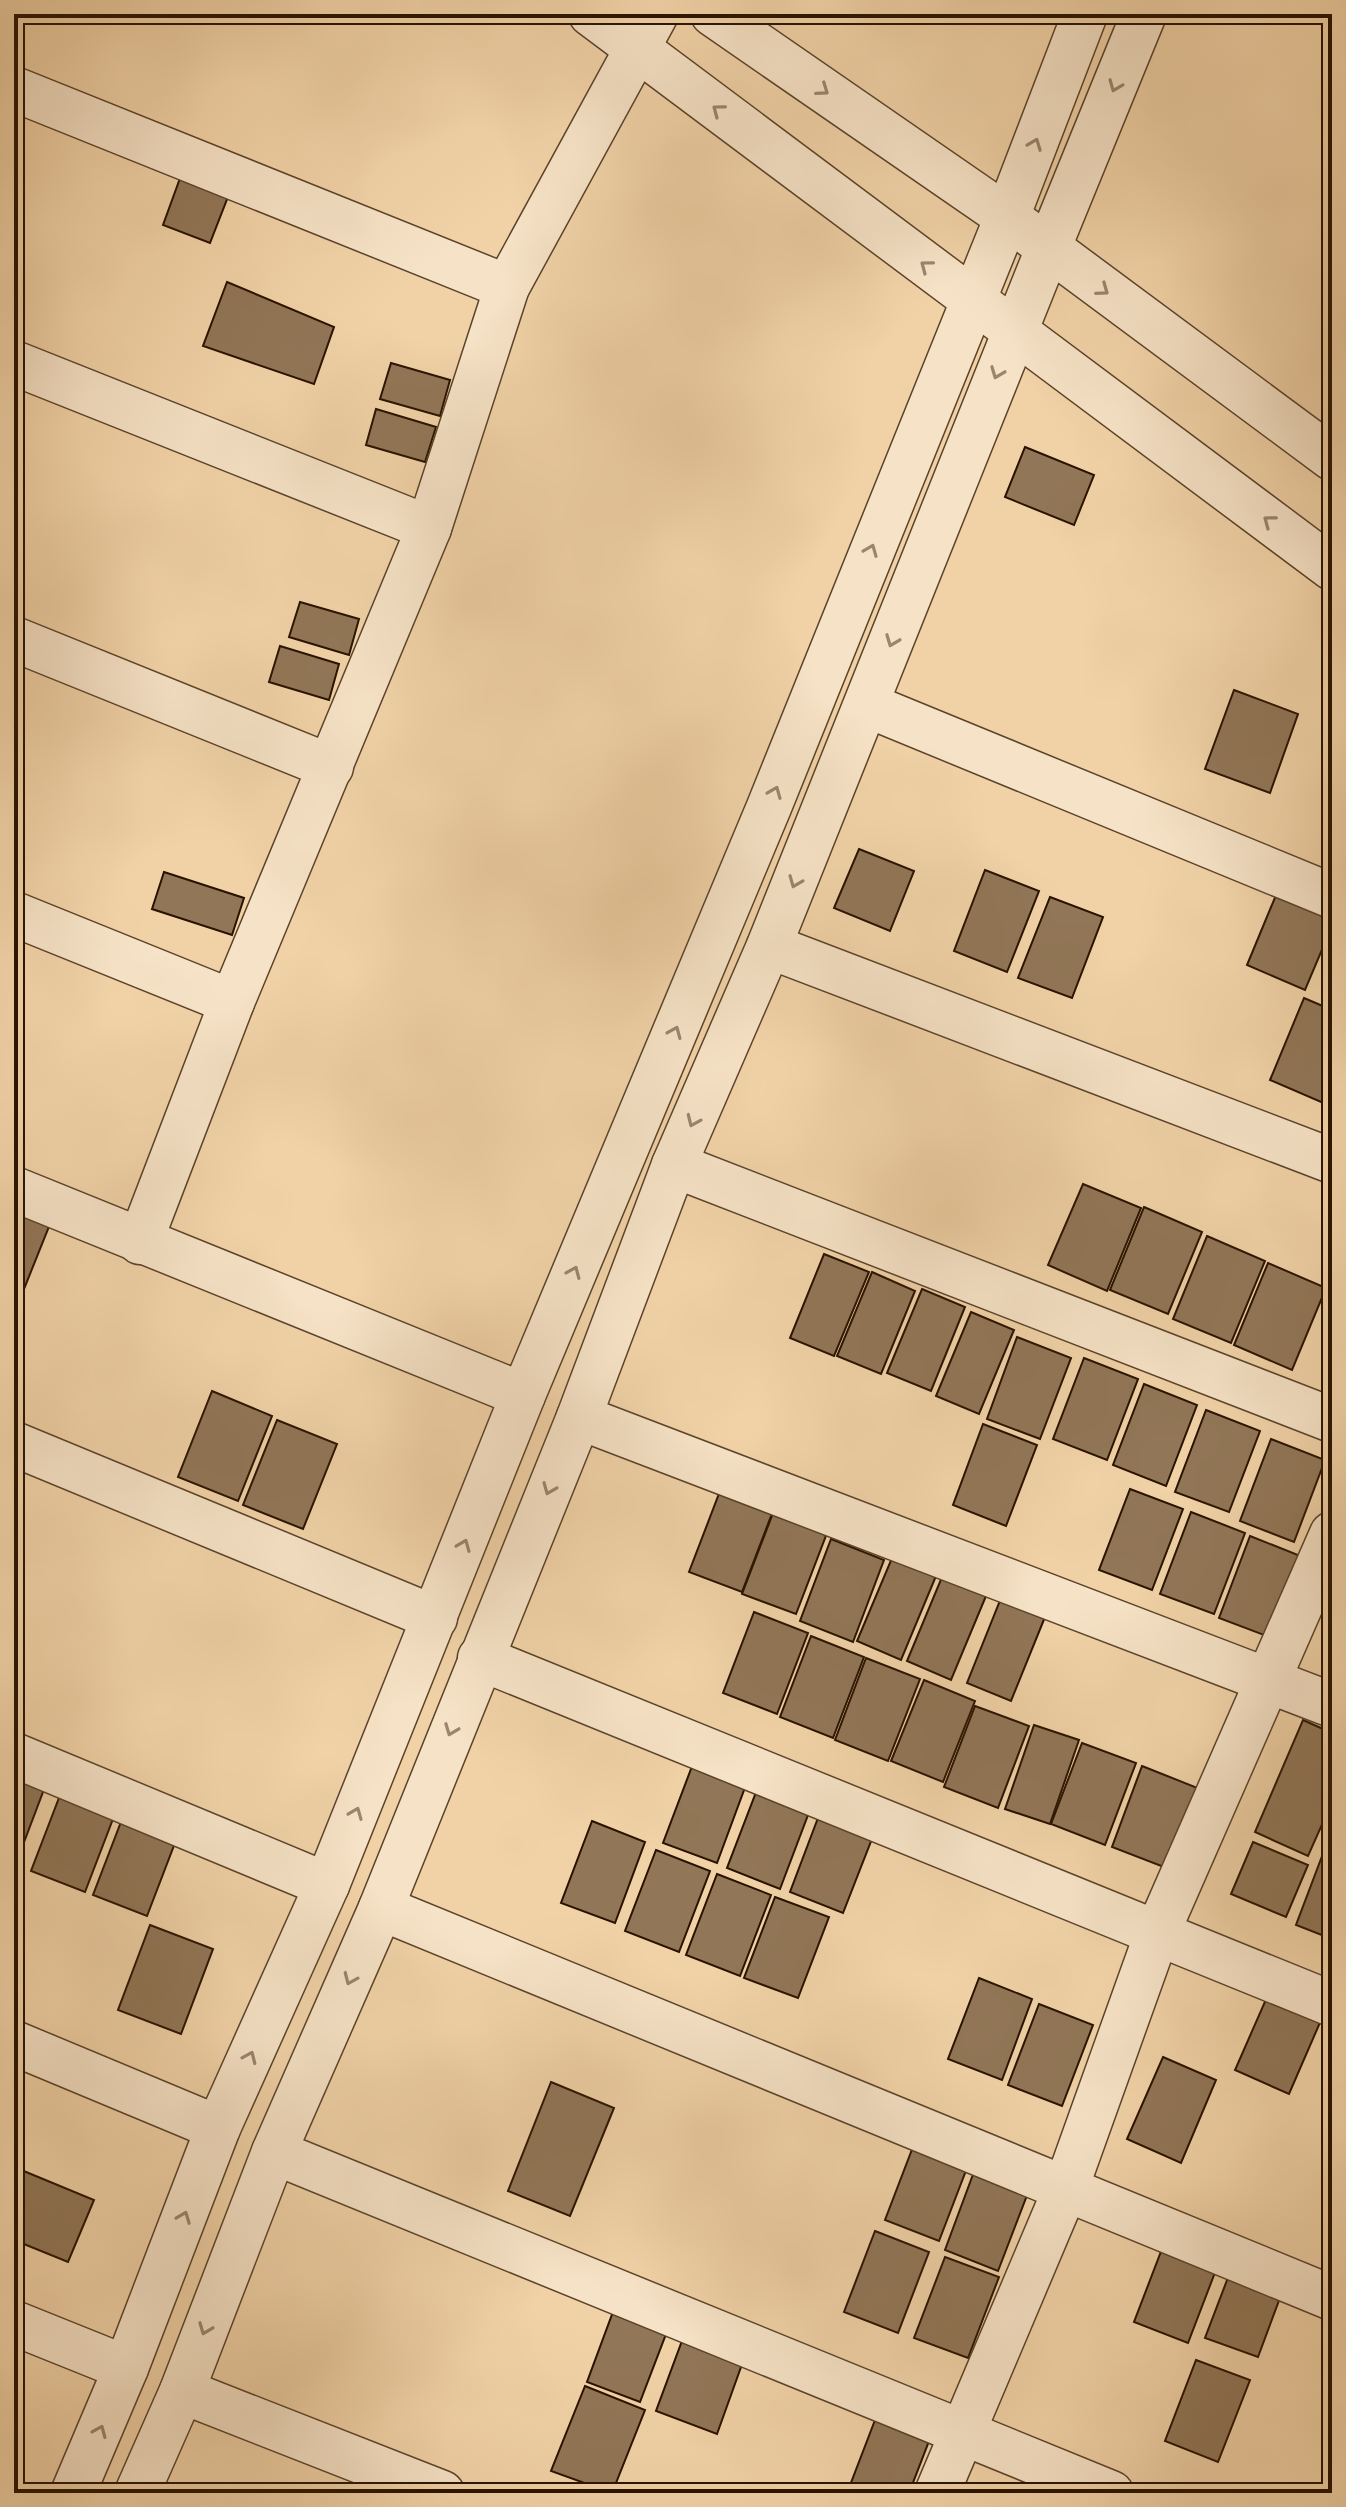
<svg xmlns="http://www.w3.org/2000/svg" width="1346" height="2507" font-family="'Libre Bodoni',serif">
<style>
.building{fill:#917657;stroke:#291300;stroke-width:2}
.lines{fill:none;stroke-linecap:round;stroke-linejoin:round}
.minor-casing{stroke:#5b432a;stroke-width:47}
.tertiary-casing{stroke:#5b432a;stroke-width:47}
.minor{stroke:#f6e2c6;stroke-width:44}
.tertiary{stroke:#f6e2c6;stroke-width:44}
.oneway{stroke:#9a856d}
</style>
<rect width="100%" height="100%" fill="#f1d2a7"/>
<filter id="stains"><feTurbulence type="fractalNoise" baseFrequency=".0025" numOctaves="4"/><feColorMatrix values="0 0 0 0 .2 0 0 0 0 .09 0 0 0 0 .02 0 0 0 .5 -.17"/></filter>
<radialGradient id="worn" r=".72"><stop offset=".6" stop-color="#630" stop-opacity="0"/><stop offset="1" stop-color="#630" stop-opacity=".3"/></radialGradient>
<g class="building">
<polygon points="183,170 231,189 210,243 163,225"/>
<polygon points="227,282 334,327 314,384 203,346"/>
<polygon points="391,363 450,380 440,416 380,399"/>
<polygon points="376,409 436,427 425,462 366,445"/>
<polygon points="1025,447 1094,475 1074,525 1005,497"/>
<polygon points="300,602 359,619 349,655 289,637"/>
<polygon points="280,646 339,664 329,700 269,682"/>
<polygon points="1234,690 1298,714 1270,793 1205,769"/>
<polygon points="859,849 914,871 890,931 834,908"/>
<polygon points="985,870 1039,891 1007,972 954,951"/>
<polygon points="164,872 244,898 232,935 152,909"/>
<polygon points="1281,883 1332,905 1332,926 1305,990 1247,965"/>
<polygon points="1050,897 1103,917 1072,998 1018,978"/>
<polygon points="1304,998 1332,1010 1332,1096 1328,1105 1270,1080"/>
<polygon points="1083,1184 1141,1208 1107,1291 1048,1265"/>
<polygon points="14,1203 52,1219 18,1304 14,1302"/>
<polygon points="1144,1207 1202,1232 1168,1314 1110,1290"/>
<polygon points="1207,1236 1265,1261 1231,1343 1173,1319"/>
<polygon points="824,1254 869,1272 834,1356 790,1338"/>
<polygon points="1268,1263 1326,1288 1292,1370 1234,1345"/>
<polygon points="872,1272 915,1291 881,1374 837,1356"/>
<polygon points="922,1289 965,1307 931,1391 887,1373"/>
<polygon points="971,1312 1014,1330 979,1414 936,1396"/>
<polygon points="1017,1337 1071,1358 1040,1439 987,1419"/>
<polygon points="1084,1358 1138,1379 1107,1460 1053,1439"/>
<polygon points="1144,1384 1197,1405 1166,1486 1113,1465"/>
<polygon points="212,1391 272,1416 238,1501 178,1477"/>
<polygon points="1206,1410 1260,1431 1229,1512 1175,1492"/>
<polygon points="277,1420 337,1444 303,1529 243,1505"/>
<polygon points="983,1424 1037,1445 1006,1526 953,1505"/>
<polygon points="1271,1439 1325,1460 1294,1542 1240,1521"/>
<polygon points="1130,1489 1183,1509 1152,1590 1099,1570"/>
<polygon points="720,1491 773,1511 742,1592 689,1572"/>
<polygon points="1191,1512 1245,1533 1214,1614 1160,1594"/>
<polygon points="773,1513 827,1533 796,1614 742,1594"/>
<polygon points="1250,1536 1303,1557 1272,1638 1219,1618"/>
<polygon points="831,1539 884,1560 853,1642 800,1621"/>
<polygon points="892,1558 936,1576 901,1660 857,1641"/>
<polygon points="942,1577 986,1596 951,1680 907,1661"/>
<polygon points="1001,1598 1045,1617 1011,1701 967,1683"/>
<polygon points="754,1612 808,1633 777,1714 723,1693"/>
<polygon points="811,1636 864,1657 833,1738 780,1717"/>
<polygon points="866,1658 920,1679 888,1761 835,1740"/>
<polygon points="924,1680 975,1701 943,1782 891,1761"/>
<polygon points="975,1706 1029,1726 998,1808 944,1787"/>
<polygon points="1303,1720 1332,1733 1332,1802 1308,1856 1255,1832"/>
<polygon points="1034,1725 1079,1740 1050,1824 1005,1809"/>
<polygon points="1082,1743 1136,1763 1105,1845 1051,1824"/>
<polygon points="694,1761 747,1782 717,1863 663,1843"/>
<polygon points="1142,1766 1200,1789 1169,1869 1112,1847"/>
<polygon points="14,1772 46,1784 15,1866 14,1865"/>
<polygon points="758,1787 811,1807 780,1889 727,1868"/>
<polygon points="62,1790 116,1811 85,1892 31,1871"/>
<polygon points="821,1810 875,1831 843,1913 790,1892"/>
<polygon points="124,1814 178,1835 147,1916 93,1895"/>
<polygon points="592,1821 645,1842 615,1923 561,1903"/>
<polygon points="1253,1842 1308,1865 1286,1917 1231,1894"/>
<polygon points="1327,1843 1332,1845 1332,1939 1296,1925"/>
<polygon points="656,1850 710,1871 679,1952 625,1931"/>
<polygon points="717,1874 771,1895 740,1976 686,1955"/>
<polygon points="775,1897 829,1917 798,1998 744,1978"/>
<polygon points="150,1925 213,1949 181,2034 118,2010"/>
<polygon points="979,1978 1032,1999 1002,2080 948,2059"/>
<polygon points="1271,1988 1325,2011 1289,2094 1235,2070"/>
<polygon points="1039,2004 1093,2025 1062,2106 1008,2085"/>
<polygon points="1163,2057 1216,2080 1181,2163 1127,2139"/>
<polygon points="551,2082 614,2108 570,2216 508,2191"/>
<polygon points="916,2139 970,2160 939,2241 885,2220"/>
<polygon points="14,2167 94,2200 68,2262 14,2240"/>
<polygon points="975,2169 1029,2190 998,2271 945,2250"/>
<polygon points="875,2231 929,2252 898,2333 844,2312"/>
<polygon points="1165,2241 1219,2262 1188,2343 1134,2322"/>
<polygon points="945,2257 999,2277 968,2358 914,2338"/>
<polygon points="1232,2267 1284,2287 1258,2357 1205,2338"/>
<polygon points="617,2301 671,2321 640,2402 587,2382"/>
<polygon points="686,2330 746,2353 717,2434 656,2411"/>
<polygon points="1196,2360 1250,2380 1218,2462 1165,2441"/>
<polygon points="585,2386 645,2410 612,2493 551,2471"/>
<polygon points="880,2407 934,2428 909,2493 861,2493 849,2488"/>
</g>
<g class="lines">
<defs>
<g id="minor">
<polyline points="14,89 507,287"/>
<polyline points="1007,217 1085,14"/>
<polyline points="1048,249 1144,14"/>
<polyline points="14,363 429,528"/>
<polyline points="14,639 331,767"/>
<polyline points="867,705 1332,896"/>
<polyline points="14,914 232,1002"/>
<polyline points="769,946 1332,1161"/>
<polyline points="674,1165 1332,1420"/>
<polyline points="14,1189 523,1395"/>
<polyline points="140,1242 232,1002 429,528 507,287 656,14"/>
<polyline points="579,1417 1332,1705"/>
<polyline points="14,1444 435,1618"/>
<polyline points="480,1658 1332,2004"/>
<polyline points="14,1755 327,1885"/>
<polyline points="381,1908 1332,2298"/>
<polyline points="14,2043 218,2128"/>
<polyline points="274,2152 1111,2493"/>
<polyline points="14,2323 126,2368"/>
<polyline points="182,2391 442,2493"/>
<polyline points="937,2493 1066,2188 1158,1931 1332,1534"/>
</g>
<g id="tertiary">
<polyline points="591,14 1332,568"/>
<polyline points="713,14 1007,217 1332,458"/>
<polyline points="73,2493 126,2368 218,2128 327,1885 523,1395 769,807 1007,217"/>
<polyline points="137,2493 182,2391 274,2152 381,1908 579,1417 674,1165 769,946 1048,249"/>
</g>
</defs>
<use href="#minor" class="minor-casing"/>
<use href="#tertiary" class="tertiary-casing"/>
<use href="#minor" class="minor"/>
<use href="#tertiary" class="tertiary"/>
</g>
<defs><path id="oneway-chevron" d="M-2-3.5L2.5 0L-2 3.5" fill="none" stroke-width="1.6" stroke-linecap="round" stroke-linejoin="round" transform="scale(2)"/></defs>
<g class="oneway">
<use href="#oneway-chevron" transform="translate(1115 86) rotate(112)"/>
<use href="#oneway-chevron" transform="translate(823 90) rotate(35)"/>
<use href="#oneway-chevron" transform="translate(718 110) rotate(-143)"/>
<use href="#oneway-chevron" transform="translate(1035 144) rotate(-69)"/>
<use href="#oneway-chevron" transform="translate(926 266) rotate(-143)"/>
<use href="#oneway-chevron" transform="translate(1103 290) rotate(36)"/>
<use href="#oneway-chevron" transform="translate(997 373) rotate(111)"/>
<use href="#oneway-chevron" transform="translate(1269 521) rotate(-143)"/>
<use href="#oneway-chevron" transform="translate(871 550) rotate(-68)"/>
<use href="#oneway-chevron" transform="translate(892 641) rotate(111)"/>
<use href="#oneway-chevron" transform="translate(775 792) rotate(-68)"/>
<use href="#oneway-chevron" transform="translate(795 882) rotate(112)"/>
<use href="#oneway-chevron" transform="translate(675 1032) rotate(-67)"/>
<use href="#oneway-chevron" transform="translate(693 1121) rotate(114)"/>
<use href="#oneway-chevron" transform="translate(574 1272) rotate(-67)"/>
<use href="#oneway-chevron" transform="translate(549 1489) rotate(112)"/>
<use href="#oneway-chevron" transform="translate(464 1545) rotate(-68)"/>
<use href="#oneway-chevron" transform="translate(451 1730) rotate(111)"/>
<use href="#oneway-chevron" transform="translate(356 1813) rotate(-68)"/>
<use href="#oneway-chevron" transform="translate(350 1979) rotate(114)"/>
<use href="#oneway-chevron" transform="translate(250 2057) rotate(-66)"/>
<use href="#oneway-chevron" transform="translate(184 2217) rotate(-69)"/>
<use href="#oneway-chevron" transform="translate(205 2329) rotate(111)"/>
<use href="#oneway-chevron" transform="translate(100 2431) rotate(-67)"/>
</g>
<rect width="1346" height="2507" fill="none" stroke="#f1d2a7" stroke-width="48"/>
<rect x="16" y="16" width="1314" height="2475" fill="none" stroke="#291300" stroke-width="4"/>
<rect x="24" y="24" width="1298" height="2459" fill="none" stroke="#291300" stroke-width="2"/>
<rect width="100%" height="100%" filter="url(#stains)"/>
<rect width="100%" height="100%" fill="url(#worn)"/>
</svg>
